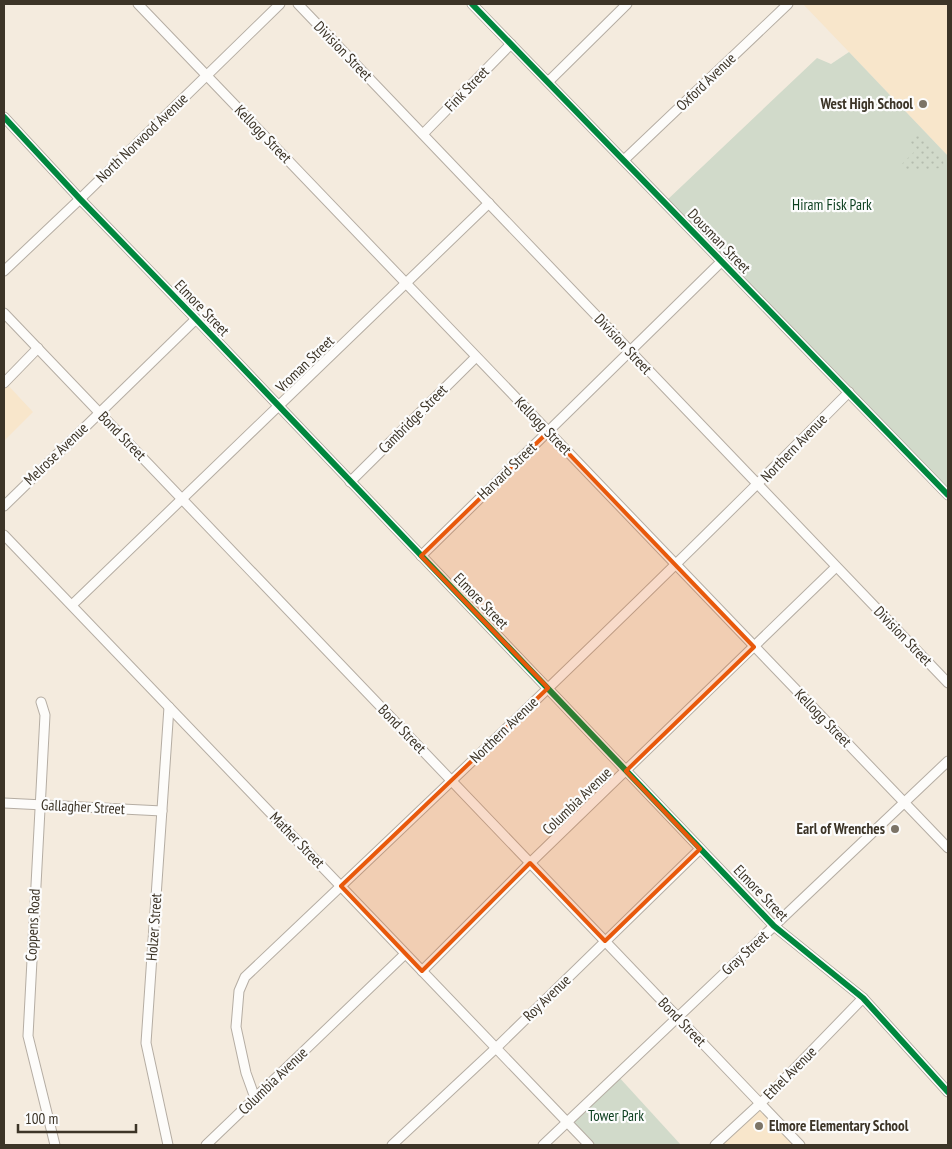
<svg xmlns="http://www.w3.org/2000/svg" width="952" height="1149" font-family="'PT Sans Narrow',sans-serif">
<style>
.built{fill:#f8e6cb}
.green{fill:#d1daca}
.garden{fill:url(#garden-dots)}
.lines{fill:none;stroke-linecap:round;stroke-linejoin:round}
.minor-casing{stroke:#b5ada3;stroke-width:11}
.minor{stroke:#fdfcfa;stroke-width:9}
.cycleway-casing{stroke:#fcfcfc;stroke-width:9}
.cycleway{stroke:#00873e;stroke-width:6}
.marked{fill:#e8590c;fill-opacity:0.2;stroke:#e8590c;stroke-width:4;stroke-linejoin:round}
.poi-dot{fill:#7c7467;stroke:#fcfcfc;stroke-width:2}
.labels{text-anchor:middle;stroke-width:4.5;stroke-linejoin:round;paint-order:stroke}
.street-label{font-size:15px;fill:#3c3427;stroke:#fcfcfc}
.poi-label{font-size:15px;font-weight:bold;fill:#3c3427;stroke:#fcfcfc;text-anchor:end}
.park-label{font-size:15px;fill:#0b3e1e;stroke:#fcfcfc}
</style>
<defs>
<pattern id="garden-dots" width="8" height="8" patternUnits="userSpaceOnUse" patternTransform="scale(1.25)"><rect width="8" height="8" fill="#d1daca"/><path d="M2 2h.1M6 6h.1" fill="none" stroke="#b4bcae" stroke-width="1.8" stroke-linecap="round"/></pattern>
</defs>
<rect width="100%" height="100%" fill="#f4ebde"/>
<g class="built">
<polygon points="803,4 948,4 948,156 849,52"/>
<polygon points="4,381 33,412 4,441"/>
<polygon points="760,1103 800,1145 715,1145"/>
</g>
<g class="green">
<polygon points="849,52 948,156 948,495 665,202 817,58 831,64"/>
<polygon points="617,1075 681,1145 589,1145 567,1122"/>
</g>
<polygon class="garden" points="917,132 943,159 944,168 911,170 907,174 900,166 917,149 908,140"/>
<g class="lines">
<defs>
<g id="minor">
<polyline points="138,4 948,848"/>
<polyline points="298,4 948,683"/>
<polyline points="472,4 948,495"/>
<polyline points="548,82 627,4"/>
<polyline points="4,117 80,199 196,319 774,926 863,998 948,1092"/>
<polyline points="423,134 511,44"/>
<polyline points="624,160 788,4"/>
<polyline points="4,271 80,199 280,4"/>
<polyline points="4,313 800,1145"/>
<polyline points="4,383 38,348"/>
<polyline points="350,482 476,357"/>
<polyline points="4,506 196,319"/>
<polyline points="4,535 589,1145"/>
<polyline points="421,556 722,261"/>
<polyline points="72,605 489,203"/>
<polyline points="41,702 45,715 28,1036 55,1145"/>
<polyline points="4,803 162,811"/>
<polyline points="422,971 530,863 836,567"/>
<path d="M 255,1098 L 246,1073 L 236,1027 L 239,991 L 245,977 C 449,784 652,591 849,392"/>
<polyline points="168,1145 146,1043 169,707"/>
<polyline points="206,1145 405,954"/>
<polyline points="392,1145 496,1048 700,849"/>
<polyline points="543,1145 948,761"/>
<polyline points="715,1145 767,1097 863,998"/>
</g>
</defs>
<use href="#minor" class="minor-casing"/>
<use href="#minor" class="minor"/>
<defs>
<g id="cycleway">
<polyline points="472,4 948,495"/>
<polyline points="4,117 80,199 196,319 774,926 863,998 948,1092"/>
</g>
</defs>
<use href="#cycleway" class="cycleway-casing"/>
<use href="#cycleway" class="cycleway"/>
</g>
<path class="marked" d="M 548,432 L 754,647 L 626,771 L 700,849 L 605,941 L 530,863 L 422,971 L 341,886 L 548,688 L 421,556 Z"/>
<g class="poi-dot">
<circle cx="923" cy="104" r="5"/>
<circle cx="895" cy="829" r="5"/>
<circle cx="759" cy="1126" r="5"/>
</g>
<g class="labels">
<g class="street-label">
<text transform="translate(343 51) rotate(46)" y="5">Division Street</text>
<text transform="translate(706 82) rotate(-44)" y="5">Oxford Avenue</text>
<text transform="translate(467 89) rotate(-46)" y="5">Fink Street</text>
<text transform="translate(263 134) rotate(46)" y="5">Kellogg Street</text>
<text transform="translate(142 138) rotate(-44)" y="5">North Norwood Avenue</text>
<text transform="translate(719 241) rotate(46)" y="5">Dousman Street</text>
<text transform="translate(202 308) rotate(46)" y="5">Elmore Street</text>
<text transform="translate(623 344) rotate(47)" y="5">Division Street</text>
<text transform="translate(305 364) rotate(-44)" y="5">Vroman Street</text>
<text transform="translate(413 419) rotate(-45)" y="5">Cambridge Street</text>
<text transform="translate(543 426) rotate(46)" y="5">Kellogg Street</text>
<text transform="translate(122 436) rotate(46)" y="5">Bond Street</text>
<text transform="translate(794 448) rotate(-46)" y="5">Northern Avenue</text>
<text transform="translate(56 454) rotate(-44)" y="5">Melrose Avenue</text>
<text transform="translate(507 471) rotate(-44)" y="5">Harvard Street</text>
<text transform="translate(481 601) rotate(46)" y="5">Elmore Street</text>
<text transform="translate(903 636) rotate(46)" y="5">Division Street</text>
<text transform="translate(823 718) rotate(46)" y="5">Kellogg Street</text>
<text transform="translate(402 729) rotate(46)" y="5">Bond Street</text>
<text transform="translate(504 730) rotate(-44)" y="5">Northern Avenue</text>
<text transform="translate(577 801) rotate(-44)" y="5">Columbia Avenue</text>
<text transform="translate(83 807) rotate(3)" y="5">Gallagher Street</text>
<text transform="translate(297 840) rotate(46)" y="5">Mather Street</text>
<text transform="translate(761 893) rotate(46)" y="5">Elmore Street</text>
<text transform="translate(33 925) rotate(-87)" y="5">Coppens Road</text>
<text transform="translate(154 927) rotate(-86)" y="5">Holzer Street</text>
<text transform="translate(745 953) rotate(-43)" y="5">Gray Street</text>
<text transform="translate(547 998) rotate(-44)" y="5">Roy Avenue</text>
<text transform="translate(682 1022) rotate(46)" y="5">Bond Street</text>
<text transform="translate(790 1073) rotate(-45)" y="5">Ethel Avenue</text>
<text transform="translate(273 1081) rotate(-44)" y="5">Columbia Avenue</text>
</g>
<g class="poi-label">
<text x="913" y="109">West High School</text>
<text x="885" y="834">Earl of Wrenches</text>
<text x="769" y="1131" text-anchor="start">Elmore Elementary School</text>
</g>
<g class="park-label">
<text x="832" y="210">Hiram Fisk Park</text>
<text x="616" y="1121">Tower Park</text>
</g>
</g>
<rect width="952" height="1149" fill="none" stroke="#3c3427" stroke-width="10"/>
<path d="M18 1124v8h118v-8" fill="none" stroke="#3c3427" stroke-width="2.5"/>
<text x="25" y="1124" font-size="15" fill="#3c3427" stroke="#fcfcfc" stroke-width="4" paint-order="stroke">100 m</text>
</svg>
